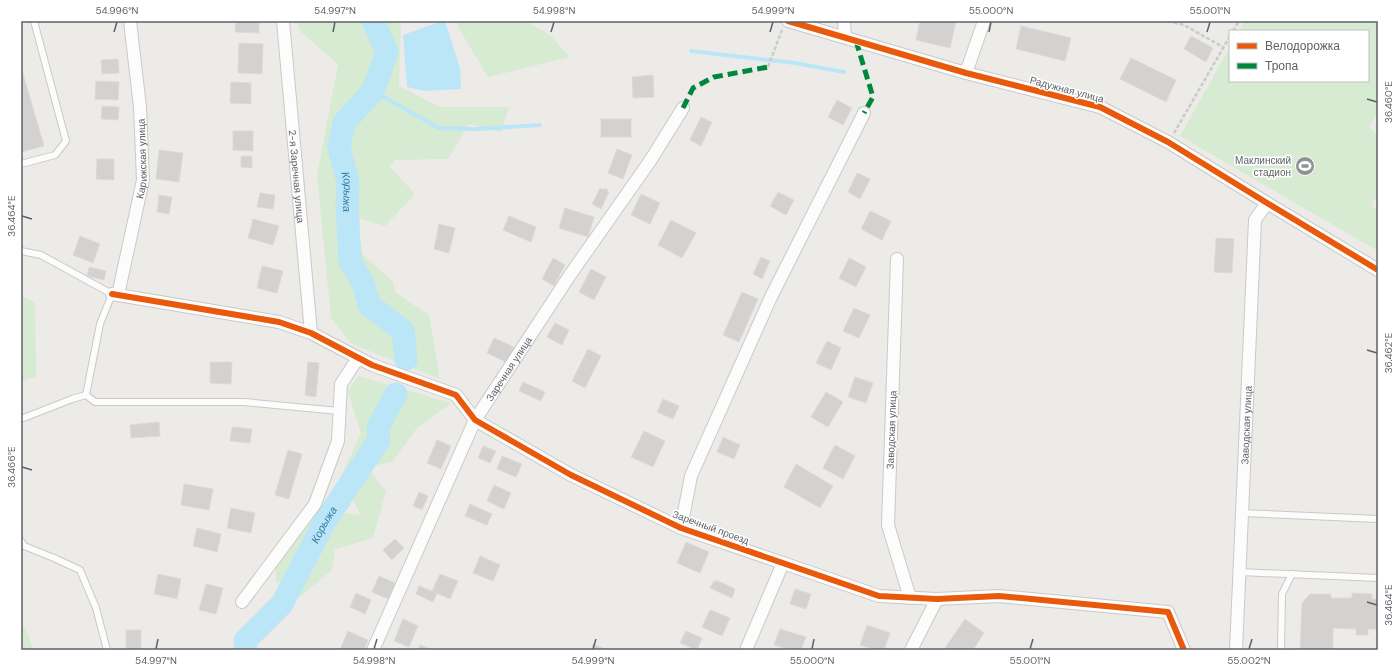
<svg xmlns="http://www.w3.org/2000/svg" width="1399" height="671" font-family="'DM Sans',sans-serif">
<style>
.green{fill:#d7ead2}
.water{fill:#bbe6f8}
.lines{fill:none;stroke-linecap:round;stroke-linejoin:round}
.stream{stroke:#bbe6f8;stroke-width:4}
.river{stroke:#bbe6f8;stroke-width:23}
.building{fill:#d4d2d1;stroke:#dddad7}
.lane-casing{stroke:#c9c9c9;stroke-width:8}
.street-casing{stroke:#c9c9c9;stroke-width:14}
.path{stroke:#c7cdc9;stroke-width:2.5;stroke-dasharray:4 2;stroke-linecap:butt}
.lane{stroke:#fcfcfc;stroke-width:6}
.street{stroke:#fcfcfc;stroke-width:12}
.quiet{stroke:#00873e;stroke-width:5;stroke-dasharray:10 5;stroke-linecap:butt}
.cycleway-casing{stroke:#fff;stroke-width:8}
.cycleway{stroke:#e8590c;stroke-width:6}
.ticks{fill:none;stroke:#5d6267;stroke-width:1.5}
.labels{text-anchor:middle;stroke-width:3;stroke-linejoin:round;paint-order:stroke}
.street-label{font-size:10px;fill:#5d6267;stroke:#fff}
.poi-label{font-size:10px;fill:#5d6267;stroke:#fff;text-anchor:end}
.water-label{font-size:11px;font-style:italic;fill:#367ca7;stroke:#fff}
.neatline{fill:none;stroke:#5d6267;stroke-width:1.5}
.ticks-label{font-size:10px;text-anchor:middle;fill:#5d6267}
</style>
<rect width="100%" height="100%" fill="#edebe8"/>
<g class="green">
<polygon points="298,21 401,21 399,86 440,107 509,107 501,132 469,124 448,159 395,160 390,167 415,194 385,226 356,217 363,255 393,282 395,292 429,315 440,379 352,344 331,318 317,176 338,64 299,30"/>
<polygon points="458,21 526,21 550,35 570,57 488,77 458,27"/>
<polygon points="1245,21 1378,21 1378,113 1369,127 1378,135 1378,196 1373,201 1372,206 1378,211 1378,251 1180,136 1230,47 1230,81 1368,81 1368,31 1239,31"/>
<polygon points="21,296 35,302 36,377 21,381"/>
<polygon points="358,376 451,403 417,428 392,462 367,467 386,491 373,538 335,549 332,570 301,596 276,581 276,568 319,511 361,515 341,476 361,434 348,392"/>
<polygon points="21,624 27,631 33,650 21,650"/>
</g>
<polygon class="water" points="442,21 445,21 460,68 461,89 425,91 407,87 403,35"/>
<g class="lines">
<g class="stream">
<polyline points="691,51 795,63 844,72"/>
<polyline points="373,91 439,128 476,129 540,125"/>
</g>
<g class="river">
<path id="s1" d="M 373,21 L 387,52 L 373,91 L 344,123 L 339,147 L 348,183 L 347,205 L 350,261 L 363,283 L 369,305 L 403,331 L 406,359"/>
<path id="s2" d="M 246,650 L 245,641 L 282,604 L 324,523 L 379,440 L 378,427 L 396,394"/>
</g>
</g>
<g class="building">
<polygon points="236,21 259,21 259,33 235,32"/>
<polygon points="920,21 956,21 950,48 916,40"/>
<polygon points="1021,26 1071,38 1065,61 1016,49"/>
<polygon points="1191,36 1213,48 1206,62 1184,49"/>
<polygon points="239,43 263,44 262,74 238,73"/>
<polygon points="1131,58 1176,80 1166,102 1120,79"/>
<polygon points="118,59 119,73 102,74 101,60"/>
<polygon points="21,67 44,146 21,152"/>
<polygon points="653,75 654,97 633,98 632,77"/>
<polygon points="96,81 119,82 118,100 95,99"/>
<polygon points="231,82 251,83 251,104 230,103"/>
<polygon points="837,100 852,108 843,125 828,117"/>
<polygon points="102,106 119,107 118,120 101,119"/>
<polygon points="701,117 712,122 701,146 690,140"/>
<rect x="601" y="119" width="30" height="18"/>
<polygon points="233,131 253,131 253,151 233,150"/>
<polygon points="617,149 632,155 623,179 608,173"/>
<polygon points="159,150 183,153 179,182 156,179"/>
<polygon points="241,156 252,156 252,168 241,167"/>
<polygon points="97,159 114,159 114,180 96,179"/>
<polygon points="857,173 870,179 860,199 848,192"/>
<polygon points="600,188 604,190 605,188 608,190 607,191 609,192 601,209 592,204"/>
<polygon points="778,192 794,200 786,215 770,206"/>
<polygon points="260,193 275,195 273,209 257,207"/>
<polygon points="641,194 660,203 650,224 631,215"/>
<polygon points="159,195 172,197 169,214 157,212"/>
<polygon points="565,208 594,217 588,237 559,228"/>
<polygon points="870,211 891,221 882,240 861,229"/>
<polygon points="509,216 536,227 531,242 503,230"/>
<polygon points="253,219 279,226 273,245 248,238"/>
<polygon points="671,220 696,233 682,258 658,245"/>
<polygon points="439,224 455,228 449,253 434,249"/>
<polygon points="80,236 100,244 93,263 73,255"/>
<polygon points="1216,238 1234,239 1232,273 1214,272"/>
<polygon points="761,257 770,261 762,279 753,274"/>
<polygon points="553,258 565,265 554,286 542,279"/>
<polygon points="849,258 866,267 856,287 839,278"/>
<polygon points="262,266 283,271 277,293 257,288"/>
<polygon points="89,267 106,271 104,280 87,276"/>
<polygon points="591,269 606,277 594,300 579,292"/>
<polygon points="742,292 758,299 739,342 723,335"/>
<polygon points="854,308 870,315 859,338 843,331"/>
<polygon points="555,323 569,330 562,345 547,337"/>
<polygon points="494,338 514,347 506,362 487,353"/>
<polygon points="827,341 841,348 831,370 816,363"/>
<polygon points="588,349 601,356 585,388 572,381"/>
<polygon points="210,362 232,362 231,384 210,383"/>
<polygon points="308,362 319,363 316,397 305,395"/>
<polygon points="855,377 873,383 866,403 848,397"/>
<polygon points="523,382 545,392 541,401 519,391"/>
<polygon points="826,392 843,402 828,427 811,417"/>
<polygon points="663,399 679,406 673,419 657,412"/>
<polygon points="159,422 160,436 131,438 130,425"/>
<polygon points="232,427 252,429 250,443 230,441"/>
<polygon points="644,431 665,441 653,467 631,457"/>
<polygon points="723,437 740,445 734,459 717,452"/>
<polygon points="437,440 451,446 441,469 427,463"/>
<polygon points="835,445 855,456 843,479 823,468"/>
<polygon points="483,446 496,451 490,463 478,458"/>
<polygon points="288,450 302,454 289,499 275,495"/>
<polygon points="502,456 522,464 516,477 497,469"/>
<polygon points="796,464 833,486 820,508 784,487"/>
<polygon points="184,484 213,489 209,510 181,505"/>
<polygon points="494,485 511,493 504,509 487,501"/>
<polygon points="419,492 428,496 422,510 413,506"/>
<polygon points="470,504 492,514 487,525 465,516"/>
<polygon points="231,508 255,513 251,533 227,528"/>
<polygon points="197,528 221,534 217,552 193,546"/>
<polygon points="395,539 404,548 392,560 383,550"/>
<polygon points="686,542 709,552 700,573 677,563"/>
<polygon points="480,556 500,565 493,581 473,573"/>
<polygon points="158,574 181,579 177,599 154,594"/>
<polygon points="440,574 458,581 450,599 432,591"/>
<polygon points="379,576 395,583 388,599 372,592"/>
<polygon points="716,580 735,589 732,598 710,588 714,581 716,582"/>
<polygon points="206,584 223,588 216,614 199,610"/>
<polygon points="419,586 437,593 433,602 416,594"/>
<polygon points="795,589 811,594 806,609 790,604"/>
<polygon points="356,593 371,600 365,614 350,607"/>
<polygon points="1352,593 1372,594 1372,599 1378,599 1378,629 1368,629 1368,635 1356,635 1356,629 1333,628 1333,650 1300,650 1302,603 1310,594 1331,594 1331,598 1352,598"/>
<polygon points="710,610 730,618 722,636 702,627"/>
<polygon points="403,619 418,626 409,647 394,641"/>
<polygon points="965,619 984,633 973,650 948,650 945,648"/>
<polygon points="867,625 890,633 884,650 876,650 860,645"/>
<polygon points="780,629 806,637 801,650 790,650 774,645"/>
<rect x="126" y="630" width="15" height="20"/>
<polygon points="348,631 368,640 364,650 340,650"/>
<polygon points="686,631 702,638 697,650 680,643"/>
<polygon points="593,644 607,650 591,650"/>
<polygon points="420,645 433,650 418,650"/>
</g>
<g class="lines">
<defs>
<g id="lane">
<polyline points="21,164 55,155 66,141 34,21"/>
<polyline points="21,251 41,255 112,294 100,324 86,395"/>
<polyline points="21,419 72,399 86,395 95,402 244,402 339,411"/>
<polyline points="1242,513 1378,519"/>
<polyline points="21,541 24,546 54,558 80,570 96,608 107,650"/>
<polyline points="1239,572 1378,578"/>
<polyline points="1281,650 1282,594 1292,574"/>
</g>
<g id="street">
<path id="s3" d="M 283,21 L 311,333"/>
<polyline points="788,21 966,73 1100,107 1168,142 1267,203 1378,270"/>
<polyline points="844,21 845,37"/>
<polyline points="966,73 984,21"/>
<polyline points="897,259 888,525 910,598"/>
<polyline points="112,294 279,322 311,333 372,365 456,395 475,420 571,475 681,528 879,596 937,599 999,596 1168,612 1184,650"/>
<path id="s4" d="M 118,295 L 143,180 L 140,107 L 130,21"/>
<polyline points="681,528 691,476 771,297 864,113"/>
<polyline points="242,602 315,504 338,441 341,384 358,358"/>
<path id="s5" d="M 373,650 L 475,420 L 570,275 L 650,161 L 683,108"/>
<polyline points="746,650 783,563"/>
<polyline points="911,650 937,599"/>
<path id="s6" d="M 1236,650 L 1255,220 L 1267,203"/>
</g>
</defs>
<use href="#lane" class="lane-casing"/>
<use href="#street" class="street-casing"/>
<g class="path">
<polyline points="1168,21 1184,25 1223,47"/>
<polyline points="1233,31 1239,21"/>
<polyline points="768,67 782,30"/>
<polyline points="1174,133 1230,36"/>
</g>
<use href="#lane" class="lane"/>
<use href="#street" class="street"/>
<g class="quiet">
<polyline points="856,41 873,97 864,113"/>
<polyline points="683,108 693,88 714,77 768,67"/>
</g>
<defs>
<g id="cycleway">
<polyline points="788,21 966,73 1100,107 1168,142 1267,203 1378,270"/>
<polyline points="112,294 279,322 311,333 372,365 456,395 475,420 571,475 681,528 879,596 937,599 999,596 1168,612 1184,650"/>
</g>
</defs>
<use href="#cycleway" class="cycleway-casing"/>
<use href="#cycleway" class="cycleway"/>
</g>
<path class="ticks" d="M 114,32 L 117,22M 333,32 L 335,22M 551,32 L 554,22M 770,32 L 773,22M 989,32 L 991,22M 1207,32 L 1210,22M 1367,99 L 1377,102M 22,216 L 32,219M 1367,350 L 1377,353M 22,467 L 32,470M 1367,602 L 1377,605M 156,649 L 158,639M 374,649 L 377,639M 593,649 L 596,639M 812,649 L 814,639M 1030,649 L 1033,639M 1249,649 L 1252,639"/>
<defs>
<symbol id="stadium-disc" viewBox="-11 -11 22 22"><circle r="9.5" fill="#8f9294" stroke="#fff"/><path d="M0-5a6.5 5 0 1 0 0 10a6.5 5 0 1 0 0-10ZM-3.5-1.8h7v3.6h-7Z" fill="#fff"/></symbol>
</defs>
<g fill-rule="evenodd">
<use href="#stadium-disc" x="1294" y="155" width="22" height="22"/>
</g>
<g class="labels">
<g class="street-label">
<text transform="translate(1067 89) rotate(15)" y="4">Радужная улица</text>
<text dy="4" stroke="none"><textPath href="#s4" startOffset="139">Карижская улица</textPath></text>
<text dy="4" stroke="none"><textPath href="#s3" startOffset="156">2-я Заречная улица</textPath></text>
<text dy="4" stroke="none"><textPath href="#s5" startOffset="313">Заречная улица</textPath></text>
<text dy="4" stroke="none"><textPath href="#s6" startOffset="225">Заводская улица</textPath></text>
<text transform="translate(891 430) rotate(-88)" y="4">Заводская улица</text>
<text transform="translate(711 527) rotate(20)" y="4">Заречный проезд</text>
</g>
<g class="poi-label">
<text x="1291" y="164">Маклинский<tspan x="1291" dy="12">стадион</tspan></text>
</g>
<g class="water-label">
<text dy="4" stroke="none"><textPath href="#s1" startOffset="189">Корыжа</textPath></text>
<text dy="4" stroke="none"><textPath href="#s2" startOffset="151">Корыжа</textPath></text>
</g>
</g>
<rect width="1399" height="671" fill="none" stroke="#ffffff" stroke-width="44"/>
<rect x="1229" y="30" width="140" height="52" fill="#ffffff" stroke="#bec0c2"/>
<rect x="1237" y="43" width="20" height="6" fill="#e8590c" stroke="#bec0c2"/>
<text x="1265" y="50" font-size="12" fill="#5d6267">Велодорожка</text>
<rect x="1237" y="63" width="20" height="6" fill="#00873e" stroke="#bec0c2"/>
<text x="1265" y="70" font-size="12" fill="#5d6267">Тропа</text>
<rect x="22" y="22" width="1355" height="627" class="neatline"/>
<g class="ticks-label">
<text x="117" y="14">54.996°N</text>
<text x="335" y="14">54.997°N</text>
<text x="554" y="14">54.998°N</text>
<text x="773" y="14">54.999°N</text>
<text x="991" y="14">55.000°N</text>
<text x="1210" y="14">55.001°N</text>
<text transform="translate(1388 102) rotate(-90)" y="4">36.460°E</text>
<text transform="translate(11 216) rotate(-90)" y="4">36.464°E</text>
<text transform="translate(1388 353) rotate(-90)" y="4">36.462°E</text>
<text transform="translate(11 467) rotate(-90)" y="4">36.466°E</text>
<text transform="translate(1388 605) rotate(-90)" y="4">36.464°E</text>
<text x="156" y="664">54.997°N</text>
<text x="374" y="664">54.998°N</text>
<text x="593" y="664">54.999°N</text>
<text x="812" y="664">55.000°N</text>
<text x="1030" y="664">55.001°N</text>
<text x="1249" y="664">55.002°N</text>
</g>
</svg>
